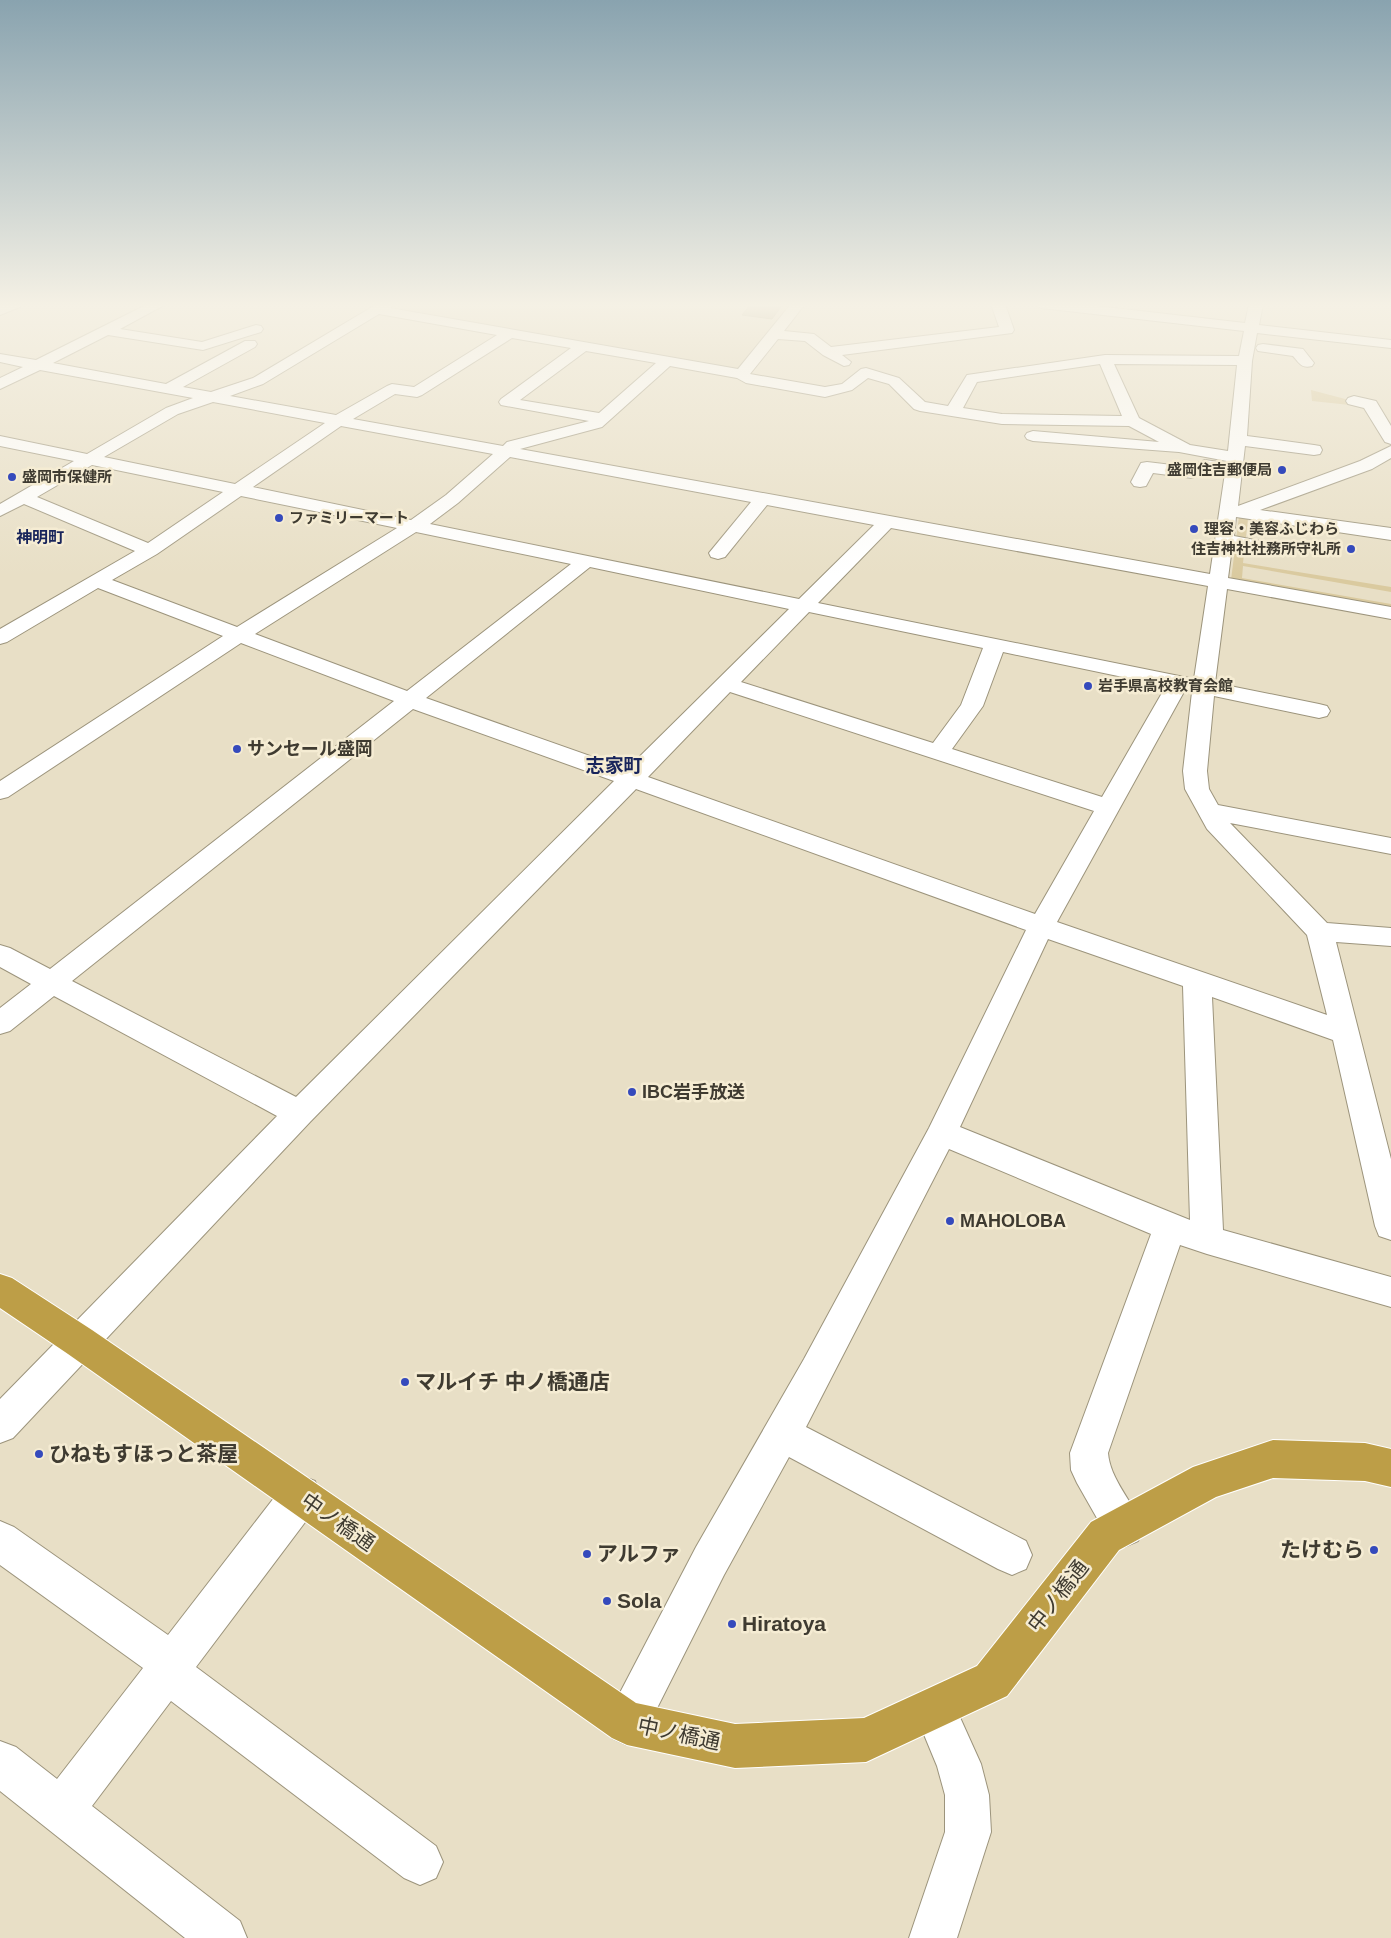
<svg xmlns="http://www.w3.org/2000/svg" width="1391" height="1938" font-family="Helvetica,'Noto Sans JP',sans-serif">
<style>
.built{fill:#ded2b2}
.green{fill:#daca9f}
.water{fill:#9c8a5a;stroke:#80724e}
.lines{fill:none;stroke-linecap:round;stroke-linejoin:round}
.minor-casing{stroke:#9c947c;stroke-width:2}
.highway-casing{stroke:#fff;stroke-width:2}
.minor{fill:#fff;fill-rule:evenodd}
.highway{fill:#bd9e47;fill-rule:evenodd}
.poi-dot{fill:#354abc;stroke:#f5ecd3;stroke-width:2}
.labels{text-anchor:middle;stroke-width:5;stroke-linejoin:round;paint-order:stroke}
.far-poi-label{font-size:15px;font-weight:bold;fill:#3f3b31;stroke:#f5ecd3;text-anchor:start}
.far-neighbourhood-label{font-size:16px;font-weight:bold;fill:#18245b;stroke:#f5ecd3}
.poi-label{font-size:18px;font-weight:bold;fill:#3f3b31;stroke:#f5ecd3;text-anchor:start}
.neighbourhood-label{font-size:19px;font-weight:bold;fill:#18245b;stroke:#f5ecd3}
.near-poi-label{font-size:21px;font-weight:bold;fill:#3f3b31;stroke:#f5ecd3;text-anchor:start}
.near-street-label{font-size:21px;fill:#3f3b31;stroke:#f5ecd3}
</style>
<rect width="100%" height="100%" fill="#e8dfc6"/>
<polygon class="built" points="406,304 790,304 742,368 733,371 394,311"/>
<g class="green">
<polygon points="1311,390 1349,400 1350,405 1312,401"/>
<polygon points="1239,516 1360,534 1248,519 1243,563 1391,587 1391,592 1243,566 1242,578 1391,604 1391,608 1231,580"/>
</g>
<polygon class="water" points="751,304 783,304 772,319 742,315"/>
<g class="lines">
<defs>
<g id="minor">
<polygon points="3,304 22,304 20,307 0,315 0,306"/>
<path d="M 148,304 L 166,304 L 120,329 L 202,342 L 256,325 L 261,326 L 263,329 L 261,332 L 203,350 L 108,335 L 53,363 L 166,384 L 245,341 L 255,341 L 257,344 L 255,347 L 183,387 L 211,392 L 253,378 L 377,304 L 394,304 L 390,308 L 738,369 L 791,304 L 805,304 L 784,331 L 814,334 L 831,347 L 999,327 L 991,304 L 1005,304 L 1014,330 L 1012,333 L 842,355 L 851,362 L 849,365 L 844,366 L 823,355 L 805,341 L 778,339 L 750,374 L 825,387 L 842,384 L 861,369 L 866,368 L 899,378 L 925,402 L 948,406 L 967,375 L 1105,355 L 1239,356 L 1244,331 L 1041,308 L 1034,304 L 1079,304 L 1245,323 L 1249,304 L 1263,304 L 1259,325 L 1391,340 L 1391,348 L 1257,333 L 1252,361 L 1247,436 L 1314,445 L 1320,446 L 1322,450 L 1320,454 L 1314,455 L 1245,446 L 1238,506 L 1360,461 L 1391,446 L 1391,458 L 1372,469 L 1260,510 L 1391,528 L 1391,540 L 1236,517 L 1234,536 L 1260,541 L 1262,545 L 1260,549 L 1253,551 L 1232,547 L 1228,578 L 1391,607 L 1391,619 L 1227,589 L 1215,683 L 1319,704 L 1327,706 L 1330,711 L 1327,716 L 1319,718 L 1214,696 L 1207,771 L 1209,789 L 1218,805 L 1391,838 L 1391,854 L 1230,823 L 1327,923 L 1391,928 L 1391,946 L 1336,942 L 1391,1159 L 1391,1240 L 1379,1236 L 1375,1226 L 1333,1040 L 1212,997 L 1223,1230 L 1391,1277 L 1391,1307 L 1207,1254 L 1180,1245 L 1108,1453 C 1110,1479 1133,1503 1144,1527 L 1138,1541 L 1124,1547 L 1110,1541 L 1077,1483 L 1071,1470 L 1070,1453 L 1151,1234 L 949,1149 L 806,1427 L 1026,1541 L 1032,1555 L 1026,1569 L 1012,1575 L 998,1569 L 789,1457 L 724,1575 L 642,1738 L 627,1745 L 612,1738 L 605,1723 L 612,1708 L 696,1547 L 804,1359 L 929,1128 L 1026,930 L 636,789 L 310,1122 L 13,1438 L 0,1443 L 0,1399 L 277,1116 L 54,996 L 10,1031 L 0,1034 L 0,1008 L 31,984 L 0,967 L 0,945 L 10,948 L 50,969 L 394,701 L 241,643 L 8,797 L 0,799 L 0,781 L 223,636 L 98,588 L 7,642 L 0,644 L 0,629 L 135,551 L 24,504 L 0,516 L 0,504 L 74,461 L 0,446 L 0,436 L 87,454 L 166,408 L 193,398 L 40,370 L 0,389 L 0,378 L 23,367 L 0,362 L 0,354 L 36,360 ZM 379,314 L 497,335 L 414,387 L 392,384 L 387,386 L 336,415 L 230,396 L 263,384 ZM 512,338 L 571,348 L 501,399 L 499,402 L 501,405 L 589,421 L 507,442 L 503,446 L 353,419 L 395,394 L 417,397 L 422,395 ZM 586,351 L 656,363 L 599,413 L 520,400 ZM 1100,364 L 1122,416 L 1002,414 L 963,408 L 977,382 ZM 1114,364 L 1237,365 L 1228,451 L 1190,445 L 1139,418 ZM 670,366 L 737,378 L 746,383 L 825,397 L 852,390 L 868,378 L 889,384 L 914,409 L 920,411 L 1002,424 L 1129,426 L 1159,442 L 1033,431 L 1027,433 L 1025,436 L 1027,439 L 1033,441 L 1179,452 L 1227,461 L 1226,463 L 1205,460 L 1189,467 L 1147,462 L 1141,463 L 1131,482 L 1134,486 L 1140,487 L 1146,486 L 1153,473 L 1192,478 L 1208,471 L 1225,473 L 1210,574 L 520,449 L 602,427 ZM 213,402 L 325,423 L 235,484 L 104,457 L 178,414 ZM 341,426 L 493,454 L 446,495 L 411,520 L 253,487 ZM 510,457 L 751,502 L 709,553 L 711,557 L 718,559 L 725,557 L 767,505 L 874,525 L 799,599 L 430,524 L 458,503 ZM 92,465 L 223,492 L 148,543 L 37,497 ZM 241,496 L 397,528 L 237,627 L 112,580 L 157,554 ZM 891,528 L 1208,586 L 1194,679 L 818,603 ZM 416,532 L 571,564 L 407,691 L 255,634 ZM 590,567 L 789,609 L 627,769 L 426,698 ZM 809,612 L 983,648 L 961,705 L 933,743 L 741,682 ZM 1003,652 L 1166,686 L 1102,797 L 952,749 L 983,706 ZM 1185,690 L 1192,692 L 1183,771 L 1185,789 L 1207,829 L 1307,935 L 1327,1015 L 1057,922 ZM 730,692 L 1094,811 L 1035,914 L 648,777 ZM 413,709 L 614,781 L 296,1097 L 72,981 ZM 1048,939 L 1183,986 L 1190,1220 L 960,1127 Z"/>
<path d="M 1263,344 L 1303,349 L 1314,363 L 1312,366 C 1302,369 1299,363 1293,356 L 1258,351 L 1256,348 L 1258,345 Z"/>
<polygon points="1354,396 1376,401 1391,426 1391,444 1385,442 1364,408 1348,404 1346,401 1348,398"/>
<polygon points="301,1476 315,1481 320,1495 315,1509 196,1667 436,1846 443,1862 436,1878 420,1885 404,1878 171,1701 92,1806 240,1921 247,1938 185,1938 0,1791 0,1741 16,1747 57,1779 143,1668 0,1565 0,1521 14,1527 168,1635 287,1481"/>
<polygon points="934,1687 949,1693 981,1764 989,1795 991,1832 957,1938 909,1938 945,1832 945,1795 937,1766 913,1708 919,1693"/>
</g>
<polygon id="highway" points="0,1274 12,1278 92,1330 636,1703 735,1724 864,1718 977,1666 1091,1522 1193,1467 1273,1440 1365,1443 1391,1449 1391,1487 1365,1481 1273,1478 1216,1497 1119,1550 1007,1696 866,1762 735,1768 627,1745 612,1738 68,1354 0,1308"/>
</defs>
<use href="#minor" class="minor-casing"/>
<use href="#highway" class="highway-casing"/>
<use href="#minor" class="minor"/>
<use href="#highway" class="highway"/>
</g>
<linearGradient id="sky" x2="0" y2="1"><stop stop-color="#89a3af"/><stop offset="0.53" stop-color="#f5f1e5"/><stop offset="1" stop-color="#f5f1e5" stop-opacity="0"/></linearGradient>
<rect width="1391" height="576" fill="url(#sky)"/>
<g class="poi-dot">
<circle cx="1282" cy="470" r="5"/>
<circle cx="12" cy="477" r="5"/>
<circle cx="279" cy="518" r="5"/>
<circle cx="1194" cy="529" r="5"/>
<circle cx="1351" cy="549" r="5"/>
<circle cx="1088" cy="686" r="5"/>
<circle cx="237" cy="749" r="5"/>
<circle cx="632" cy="1092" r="5"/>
<circle cx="950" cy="1221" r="5"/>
<circle cx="405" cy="1382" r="5"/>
<circle cx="39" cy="1454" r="5"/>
<circle cx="1374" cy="1550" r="5"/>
<circle cx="587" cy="1554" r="5"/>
<circle cx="607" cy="1601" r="5"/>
<circle cx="732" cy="1624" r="5"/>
</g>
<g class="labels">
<g class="far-poi-label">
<text x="1272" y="475" text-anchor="end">盛岡住吉郵便局</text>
<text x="22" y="482">盛岡市保健所</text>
<text x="289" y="523">ファミリーマート</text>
<text x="1204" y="534">理容・美容ふじわら</text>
<text x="1341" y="554" text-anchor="end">住吉神社社務所守礼所</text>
<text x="1098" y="691">岩手県高校教育会館</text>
</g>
<g class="far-neighbourhood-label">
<text x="40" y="543">神明町</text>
</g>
<g class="poi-label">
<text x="247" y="755">サンセール盛岡</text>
<text x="642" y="1098">IBC岩手放送</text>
<text x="960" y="1227">MAHOLOBA</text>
</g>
<g class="neighbourhood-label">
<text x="614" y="772">志家町</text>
</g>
<g class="near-poi-label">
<text x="415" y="1389">マルイチ 中ノ橋通店</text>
<text x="49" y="1461">ひねもすほっと茶屋</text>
<text x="1364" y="1557" text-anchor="end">たけむら</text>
<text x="597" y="1561">アルファ</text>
<text x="617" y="1608">Sola</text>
<text x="742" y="1631">Hiratoya</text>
</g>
<g class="near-street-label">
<text transform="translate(338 1522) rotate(35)" y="7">中ノ橋通</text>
<text transform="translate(1058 1596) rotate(-52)" y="7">中ノ橋通</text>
<text transform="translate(679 1734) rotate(12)" y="7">中ノ橋通</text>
</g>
</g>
</svg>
